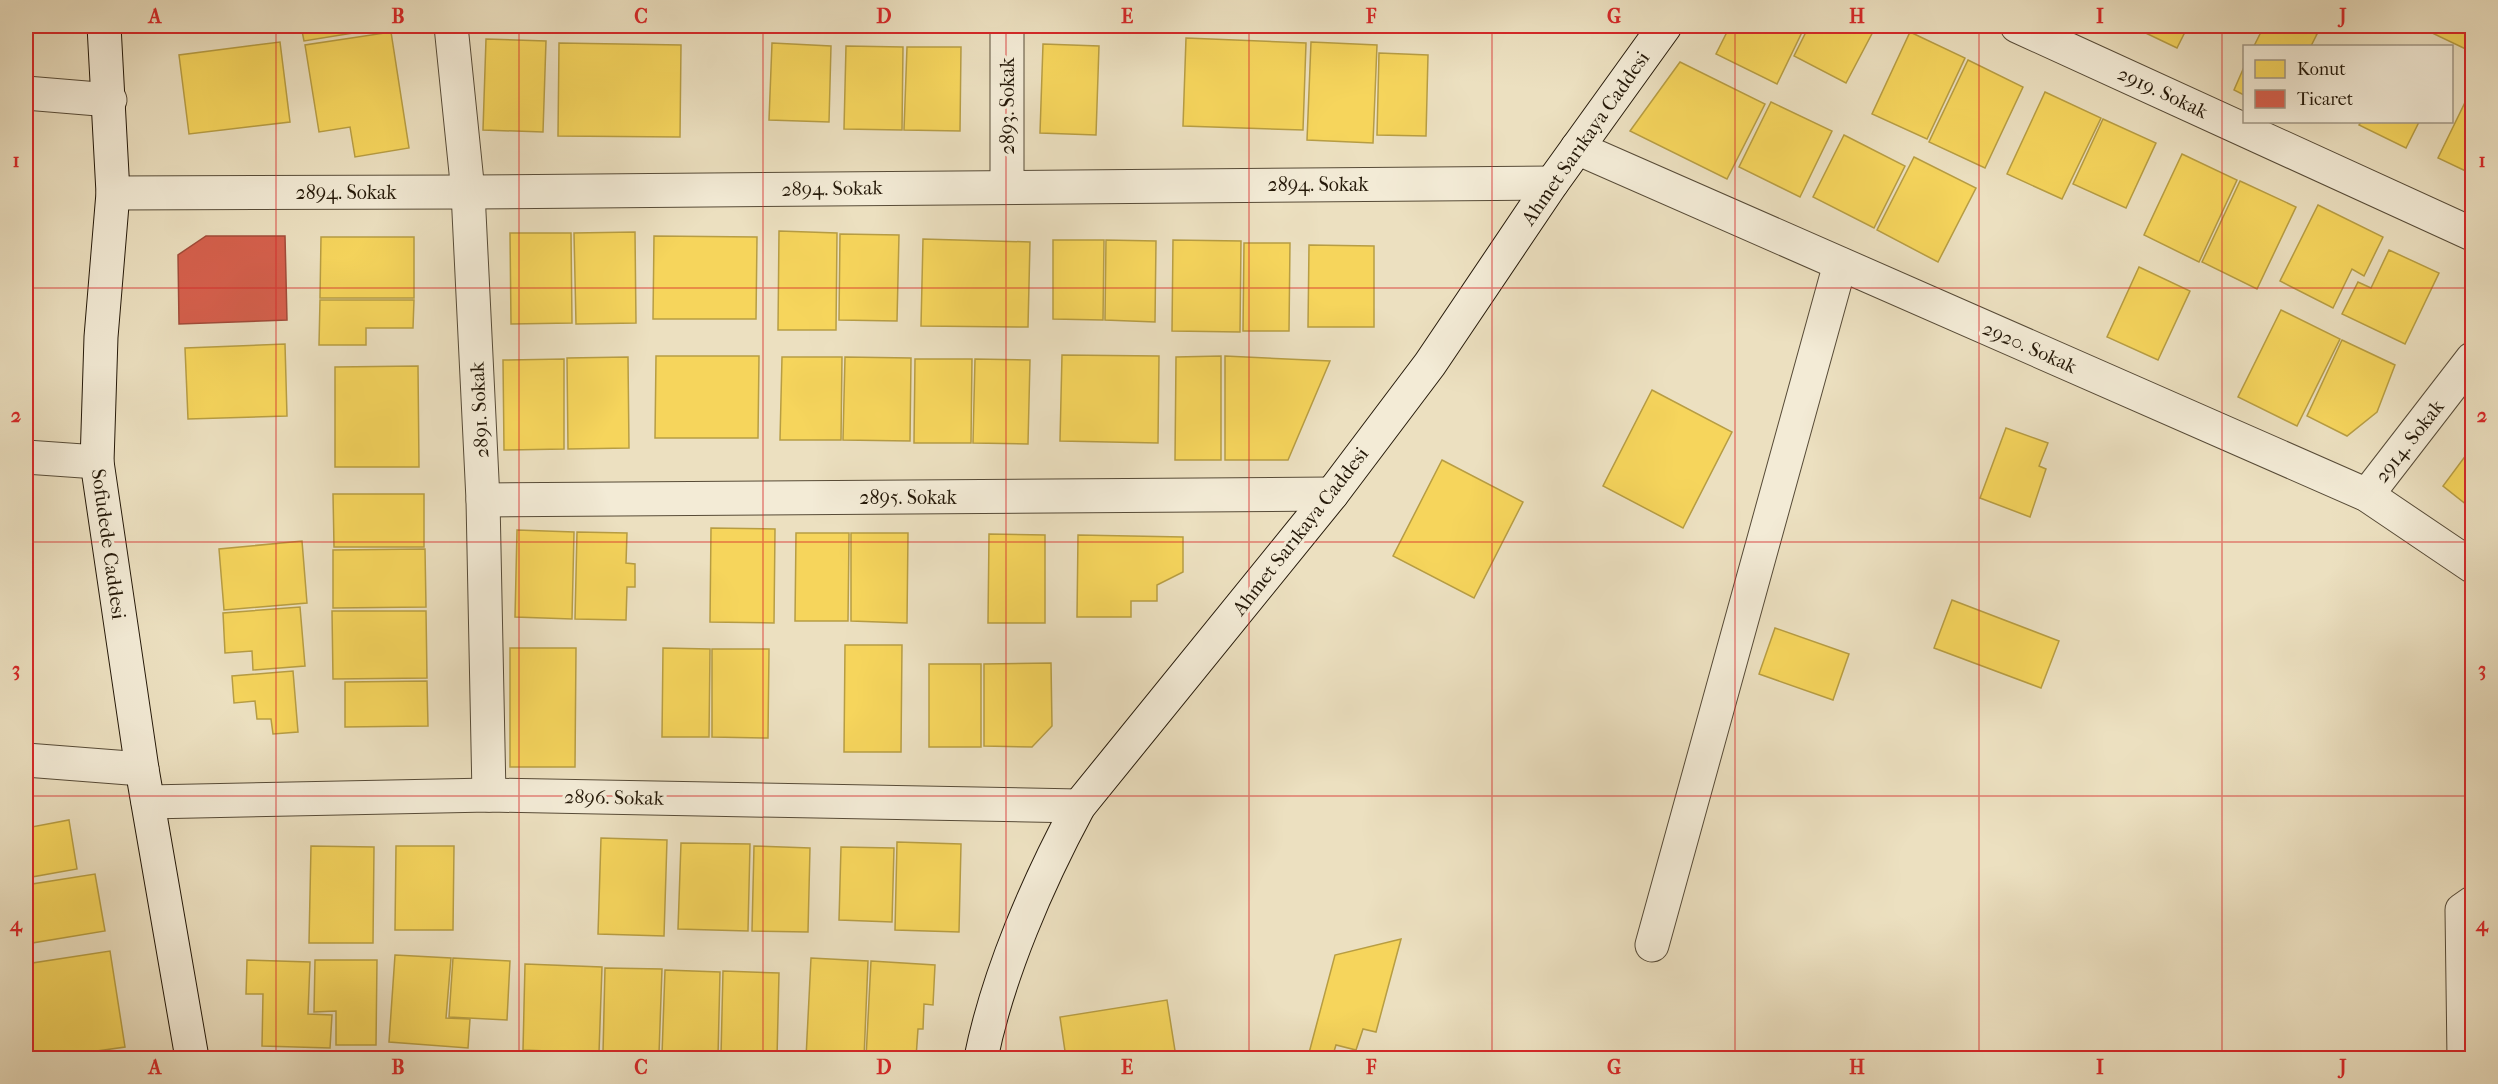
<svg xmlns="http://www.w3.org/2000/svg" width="2498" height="1084" font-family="'IM FELL French Canon',serif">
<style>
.homes{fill:#f6d55c;stroke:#b79d43;stroke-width:1.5}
.shops{fill:#d6604d;stroke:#a14b39;stroke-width:1.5}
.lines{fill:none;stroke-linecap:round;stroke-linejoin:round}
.street-casing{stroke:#574b37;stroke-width:35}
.secondary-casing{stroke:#251909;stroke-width:35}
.street{stroke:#f3ebd6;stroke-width:33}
.secondary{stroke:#f3ebd6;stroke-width:33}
.grid{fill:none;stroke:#d62828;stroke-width:1.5;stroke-opacity:0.55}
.labels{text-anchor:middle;stroke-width:6;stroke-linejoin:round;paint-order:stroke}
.street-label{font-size:20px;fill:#251909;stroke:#f3ebd6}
.neatline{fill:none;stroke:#d62828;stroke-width:2}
.grid-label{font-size:20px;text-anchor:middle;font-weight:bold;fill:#d62828}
</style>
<rect width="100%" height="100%" fill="#ece0c0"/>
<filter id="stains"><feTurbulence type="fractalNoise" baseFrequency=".00333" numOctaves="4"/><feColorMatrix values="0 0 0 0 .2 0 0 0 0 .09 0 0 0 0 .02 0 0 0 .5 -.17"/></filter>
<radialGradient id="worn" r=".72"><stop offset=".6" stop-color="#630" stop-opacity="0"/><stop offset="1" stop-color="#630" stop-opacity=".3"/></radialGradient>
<g class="homes">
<polygon points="301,26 390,26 390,27 304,41"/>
<polygon points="1730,26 1805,26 1777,84 1716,54"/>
<polygon points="1809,26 1876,26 1846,83 1794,56"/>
<polygon points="2131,26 2188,26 2177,48"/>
<polygon points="2264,26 2299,26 2317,34 2311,46 2254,46"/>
<polygon points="2436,26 2472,26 2472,52 2432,33"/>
<polygon points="391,32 409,148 355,157 350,127 319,132 305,45"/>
<polygon points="1910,32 1965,58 1927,139 1872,114"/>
<polygon points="1186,38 1306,43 1303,130 1183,126"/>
<polygon points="486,39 546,41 543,132 483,130"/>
<polygon points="280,42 290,122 189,134 179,55"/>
<polygon points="1311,42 1377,45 1373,143 1307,140"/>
<polygon points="559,43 681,45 680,137 558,136"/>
<polygon points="772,43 831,46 829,122 769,120"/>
<polygon points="1043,44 1099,46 1096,135 1040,133"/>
<polygon points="846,46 903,47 902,130 844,129"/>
<polygon points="907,47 961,47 960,131 904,130"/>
<polygon points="1379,53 1428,55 1426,136 1377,135"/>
<polygon points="1968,60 2023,87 1985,168 1929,142"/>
<polygon points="1680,62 1765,104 1727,179 1630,131"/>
<polygon points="2244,67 2244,95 2234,90"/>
<polygon points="2472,88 2472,174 2438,158"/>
<polygon points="2045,92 2101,118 2062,199 2007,174"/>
<polygon points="1771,102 1832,131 1800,197 1739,167"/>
<polygon points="2103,119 2156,143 2126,208 2073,184"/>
<polygon points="2361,122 2419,122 2406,148 2359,125"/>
<polygon points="1844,135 1905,166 1874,228 1813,197"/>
<polygon points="2182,154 2237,180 2199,262 2144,235"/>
<polygon points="1914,157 1976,188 1938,262 1877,230"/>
<polygon points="2240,181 2296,207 2257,289 2202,262"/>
<polygon points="2318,205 2383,237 2364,276 2352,269 2333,308 2280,281"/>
<polygon points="779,231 837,233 836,330 778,330"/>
<polygon points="635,232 636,323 576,324 574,233"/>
<polygon points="510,233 571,233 572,323 511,324"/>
<polygon points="840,234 899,235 897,321 839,320"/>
<polygon points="654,236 757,237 756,319 653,319"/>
<polygon points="321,237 414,237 414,298 320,298"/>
<polygon points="923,239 1030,242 1028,327 921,326"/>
<polygon points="1053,240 1104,240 1103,320 1053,319"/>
<polygon points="1106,240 1156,241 1155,322 1105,320"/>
<polygon points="1173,240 1241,241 1240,332 1172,331"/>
<polygon points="1244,243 1290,243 1289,331 1243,331"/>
<polygon points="1309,245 1374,246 1374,327 1308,327"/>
<polygon points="2389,250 2439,273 2405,344 2342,314 2358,282 2371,288"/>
<polygon points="2139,267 2190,291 2158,360 2107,337"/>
<polygon points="320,300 414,300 413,328 366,328 366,345 319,345"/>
<polygon points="2281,310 2340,339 2297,426 2238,397"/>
<polygon points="2342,340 2395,365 2377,412 2347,436 2307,416"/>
<polygon points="285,344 287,416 188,419 185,348"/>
<polygon points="1062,355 1159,356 1158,443 1060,441"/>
<polygon points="656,356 759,356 758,438 655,438"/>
<polygon points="1221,356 1221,460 1175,460 1176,357"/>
<polygon points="1225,356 1330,361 1288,460 1225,460"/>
<polygon points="628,357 629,448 568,449 567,358"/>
<polygon points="782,357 842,357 841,440 780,440"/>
<polygon points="845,357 911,358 910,441 843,440"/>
<polygon points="564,359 564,449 504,450 503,360"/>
<polygon points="915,359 972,359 971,443 914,443"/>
<polygon points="975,359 1030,360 1028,444 973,443"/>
<polygon points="418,366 419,467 335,467 335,367"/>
<polygon points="1652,390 1732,432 1683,528 1603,486"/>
<polygon points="2006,428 2048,443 2039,466 2046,469 2030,517 1980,498"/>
<polygon points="2472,447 2472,509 2443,486"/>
<polygon points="1442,460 1523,502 1474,598 1393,556"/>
<polygon points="333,494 424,494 424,547 334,547"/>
<polygon points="711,528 775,529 774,623 710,622"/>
<polygon points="517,530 574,532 572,619 515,617"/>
<polygon points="577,532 627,533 626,563 635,564 635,587 627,587 626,620 575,619"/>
<polygon points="796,533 849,533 848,621 795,621"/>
<polygon points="851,533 908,533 907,623 851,621"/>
<polygon points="989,534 1045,535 1045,623 988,623"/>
<polygon points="1078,535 1183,537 1183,572 1157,585 1157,601 1131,601 1131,617 1077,617"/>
<polygon points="302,541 307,603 224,610 219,549"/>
<polygon points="425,549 426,607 333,608 333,550"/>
<polygon points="1952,600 2059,641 2041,688 1934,648"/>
<polygon points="300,607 305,666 253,670 252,651 225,653 223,613"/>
<polygon points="332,611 426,611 427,678 333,679"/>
<polygon points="1775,628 1849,654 1833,700 1759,674"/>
<polygon points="845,645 902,645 901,752 844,752"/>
<polygon points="510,648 576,648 575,767 510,767"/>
<polygon points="663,648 710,649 709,737 662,737"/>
<polygon points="712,649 769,649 768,738 712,737"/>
<polygon points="1051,663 1052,726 1032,747 984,746 984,664"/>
<rect x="929" y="664" width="52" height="83"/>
<polygon points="293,671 298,732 273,734 271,719 257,719 255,701 234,703 232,676"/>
<polygon points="427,681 428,726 345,727 345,682"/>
<polygon points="69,820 77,869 26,878 26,828"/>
<polygon points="601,838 667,840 664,936 598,934"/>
<polygon points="897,842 961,844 959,932 895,930"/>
<polygon points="681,843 750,844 748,931 678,929"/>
<polygon points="311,846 374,847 373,943 309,943"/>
<polygon points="396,846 454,846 453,930 395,930"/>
<polygon points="754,846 810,848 808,932 752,931"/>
<polygon points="841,847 894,848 892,922 839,920"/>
<polygon points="95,874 105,931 26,944 26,885"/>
<polygon points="1401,939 1376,1032 1363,1029 1356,1050 1336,1045 1332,1058 1309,1053 1335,955"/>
<polygon points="110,951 125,1047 47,1058 26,1058 26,964"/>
<polygon points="395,955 451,958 446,1018 470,1019 468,1048 389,1042"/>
<polygon points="453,958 510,961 507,1020 449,1017"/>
<polygon points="811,958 868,961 864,1058 806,1058"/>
<polygon points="247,960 310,962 308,1014 332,1015 330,1048 262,1046 263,994 246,994"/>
<polygon points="315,960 377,960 376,1045 336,1045 336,1011 314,1012"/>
<polygon points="871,961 935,965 933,1005 924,1004 923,1029 918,1029 916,1058 866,1058"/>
<polygon points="525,964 602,967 599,1053 523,1050"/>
<polygon points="605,968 662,969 659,1054 603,1053"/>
<polygon points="665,970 720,972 718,1057 662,1055"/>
<polygon points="723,971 779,973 777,1058 721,1056"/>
<polygon points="1167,1000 1176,1057 1066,1058 1060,1017"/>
</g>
<polygon class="shops" points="206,236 285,236 287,320 179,324 178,255"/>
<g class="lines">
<defs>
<g id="street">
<polyline points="451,26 468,192 483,500 489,795"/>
<polyline points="1007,26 1007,187"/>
<polyline points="2017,26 2472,234"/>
<polyline points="26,93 110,100"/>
<polyline points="1577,148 2367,495 2472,566"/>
<polyline points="113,193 468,192 1552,183"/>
<polyline points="26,457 97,462"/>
<polyline points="2367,495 2472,359"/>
<polyline points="483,500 1332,494"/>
<polyline points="26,760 142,769"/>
<polyline points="148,802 489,795 1079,806"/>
<polyline points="1652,945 1840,264"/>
<polyline points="2464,1058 2462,910 2472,903"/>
</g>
<g id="secondary">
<polyline points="104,26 113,193 101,337 97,462 142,769 192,1058"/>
<path d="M 981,1058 C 998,974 1038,882 1079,806 L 1332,494 L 1430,364 L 1552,183 L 1665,26"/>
</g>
</defs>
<use href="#street" class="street-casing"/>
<use href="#secondary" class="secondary-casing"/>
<use href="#street" class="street"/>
<use href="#secondary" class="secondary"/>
</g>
<path class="grid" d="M 276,26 L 276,1058M 519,26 L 519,1058M 763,26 L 763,1058M 1006,26 L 1006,1058M 1249,26 L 1249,1058M 1492,26 L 1492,1058M 1735,26 L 1735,1058M 1979,26 L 1979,1058M 2222,26 L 2222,1058M 26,288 L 2472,288M 26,542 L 2472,542M 26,796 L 2472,796"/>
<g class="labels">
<g class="street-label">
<text transform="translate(2163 92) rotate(25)" y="7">2919. Sokak</text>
<text transform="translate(1007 106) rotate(-90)" y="7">2893. Sokak</text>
<text transform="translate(1585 138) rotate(-55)" y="7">Ahmet Sarıkaya Caddesi</text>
<text x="1318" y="191">2894. Sokak</text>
<text transform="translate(832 188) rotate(-1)" y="7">2894. Sokak</text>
<text x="346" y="199">2894. Sokak</text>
<text transform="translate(2030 347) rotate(24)" y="7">2920. Sokak</text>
<text transform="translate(479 410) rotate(-93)" y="7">2891. Sokak</text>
<text transform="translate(2409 441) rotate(-52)" y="7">2914. Sokak</text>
<text x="908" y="504">2895. Sokak</text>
<text transform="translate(1300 531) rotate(-52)" y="7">Ahmet Sarıkaya Caddesi</text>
<text transform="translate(109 544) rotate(82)" y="7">Sofudede Caddesi</text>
<text transform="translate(614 797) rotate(1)" y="7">2896. Sokak</text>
</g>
</g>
<rect width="2498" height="1084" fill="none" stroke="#ece0c0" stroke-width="66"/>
<rect x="2243" y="45" width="210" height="78" fill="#f3ebd6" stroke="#a19784" stroke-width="1.5"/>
<rect x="2255" y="60" width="30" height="18" fill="#f6d55c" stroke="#a19784" stroke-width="1.5"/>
<text x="2297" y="75" font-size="18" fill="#251909">Konut</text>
<rect x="2255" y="90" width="30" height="18" fill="#d6604d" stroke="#a19784" stroke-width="1.5"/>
<text x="2297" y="105" font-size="18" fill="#251909">Ticaret</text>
<rect x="33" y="33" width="2432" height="1018" class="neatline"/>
<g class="grid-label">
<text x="155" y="23">A</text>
<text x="398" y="23">B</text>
<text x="641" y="23">C</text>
<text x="884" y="23">D</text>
<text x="1127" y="23">E</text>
<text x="1371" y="23">F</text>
<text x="1614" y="23">G</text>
<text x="1857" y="23">H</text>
<text x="2100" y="23">I</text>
<text x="2343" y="23">J</text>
<text x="16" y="167">1</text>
<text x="2482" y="167">1</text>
<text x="16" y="422">2</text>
<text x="2482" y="422">2</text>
<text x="16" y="676">3</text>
<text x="2482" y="676">3</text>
<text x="16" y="931">4</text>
<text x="2482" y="931">4</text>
<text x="155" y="1074">A</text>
<text x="398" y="1074">B</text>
<text x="641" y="1074">C</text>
<text x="884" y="1074">D</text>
<text x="1127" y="1074">E</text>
<text x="1371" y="1074">F</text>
<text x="1614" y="1074">G</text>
<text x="1857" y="1074">H</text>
<text x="2100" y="1074">I</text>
<text x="2343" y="1074">J</text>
</g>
<rect width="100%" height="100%" filter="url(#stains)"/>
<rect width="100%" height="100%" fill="url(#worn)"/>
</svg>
